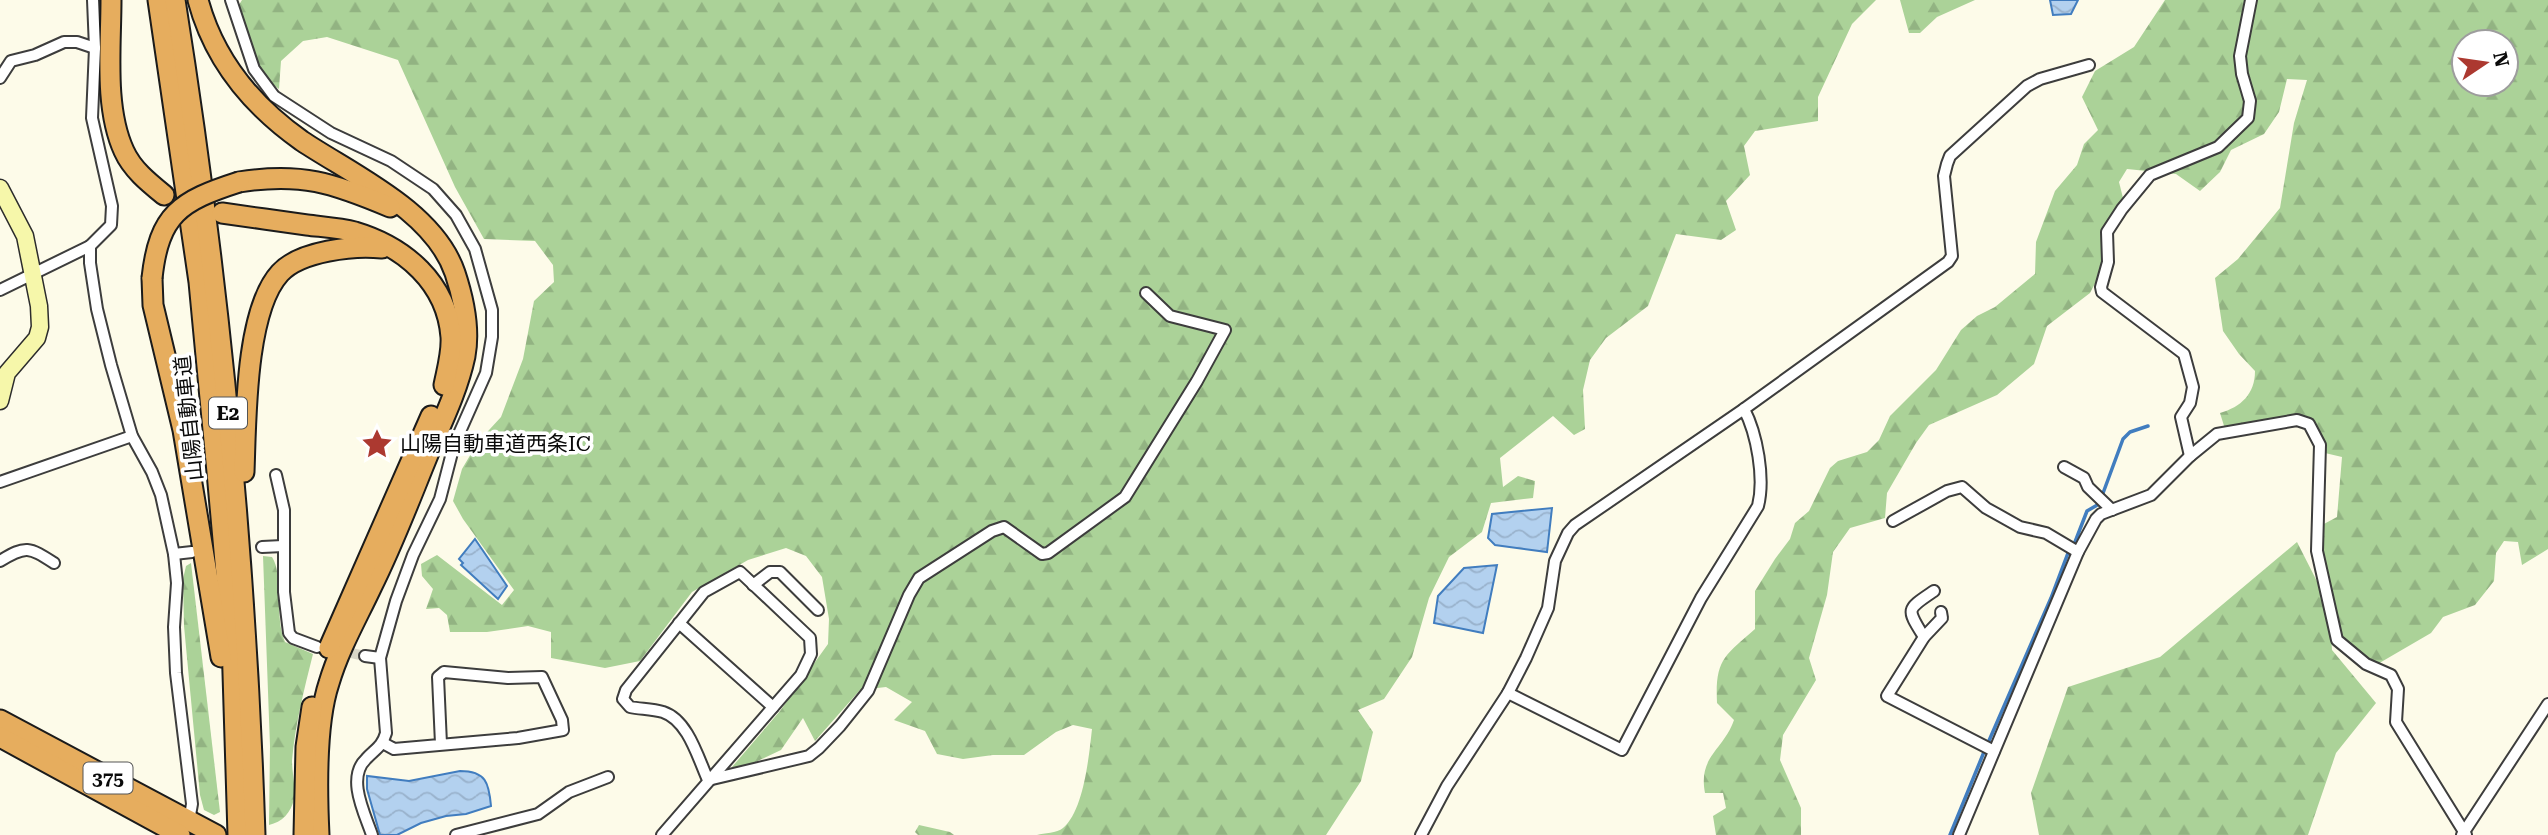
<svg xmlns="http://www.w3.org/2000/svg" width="2548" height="835" font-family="'Roboto Serif','Noto Sans JP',serif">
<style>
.forest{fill:url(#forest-firs);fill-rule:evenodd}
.water{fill:url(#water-waves);stroke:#417dbf;stroke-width:2}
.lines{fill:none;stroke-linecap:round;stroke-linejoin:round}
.stream{stroke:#417dbf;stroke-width:3.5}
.street-tunnel{stroke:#d9d7c8;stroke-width:10;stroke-dasharray:10 5;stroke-linecap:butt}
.street-casing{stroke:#3d3d3d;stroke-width:14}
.secondary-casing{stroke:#2c2c2c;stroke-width:19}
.highway-casing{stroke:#1b1b1b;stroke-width:23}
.street{stroke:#fff;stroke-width:10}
.secondary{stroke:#f6f7aa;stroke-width:16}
.highway{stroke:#e6ad5e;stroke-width:19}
.highway-bridge-casing{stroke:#1b1b1b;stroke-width:23;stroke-linecap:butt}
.highway-bridge{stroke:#e6ad5e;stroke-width:19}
.labels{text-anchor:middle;stroke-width:7;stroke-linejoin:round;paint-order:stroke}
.shield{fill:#fff;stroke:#545454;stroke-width:2}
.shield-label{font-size:19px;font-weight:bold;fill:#0a0a0a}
.street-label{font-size:21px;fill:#0a0a0a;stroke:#fff}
.poi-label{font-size:21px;fill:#0a0a0a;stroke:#fff;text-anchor:start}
</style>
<defs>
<pattern id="forest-firs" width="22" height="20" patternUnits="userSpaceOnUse" patternTransform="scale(1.75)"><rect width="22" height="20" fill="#abd298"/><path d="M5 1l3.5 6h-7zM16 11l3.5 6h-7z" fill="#92b382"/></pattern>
<pattern id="water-waves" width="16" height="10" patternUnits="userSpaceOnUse" patternTransform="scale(1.75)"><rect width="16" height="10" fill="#b3d1ef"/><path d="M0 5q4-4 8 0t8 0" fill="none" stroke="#99b2cc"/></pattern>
</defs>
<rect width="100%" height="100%" fill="#fdfbe9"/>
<g class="forest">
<path d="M 242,0 L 1876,0 L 1852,24 L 1818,97 L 1818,121 L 1755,131 L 1744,146 L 1750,175 L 1726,201 L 1736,230 L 1721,240 L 1676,234 L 1648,306 L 1606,338 L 1590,360 L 1583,390 L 1585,429 L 1574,435 L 1553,416 L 1500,458 L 1503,487 L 1518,476 L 1535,481 L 1533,498 L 1491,503 L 1482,532 L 1449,557 L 1429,598 L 1412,657 L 1384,699 L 1358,710 L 1373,732 L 1361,781 L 1326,835 L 1037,835 C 1044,833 1057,833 1063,828 C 1084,811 1089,755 1092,729 L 1073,725 L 1056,732 L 1024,755 L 993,755 L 963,759 L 937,754 L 925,731 L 894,720 L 912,702 L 886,687 L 860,690 L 815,741 L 803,718 L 781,750 L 745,767 L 732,767 L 780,711 L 828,644 L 829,619 L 822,577 L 806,556 L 786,548 L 748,560 L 692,592 L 640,661 L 605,668 L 551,658 L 551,632 L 528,626 L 487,632 L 450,632 L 447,615 L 439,608 L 426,609 L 433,589 L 422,576 L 421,564 L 437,555 L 502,605 L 514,590 L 463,519 L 453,501 L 462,469 L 478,442 L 501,417 L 523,359 L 534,301 L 554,282 L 553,265 L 535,241 L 484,239 L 455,187 L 398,60 L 327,37 L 303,41 L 281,61 L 279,89 L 265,78 L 254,57 L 239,5 Z"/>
<polygon points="1900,0 1975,0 1937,17 1920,33 1909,33"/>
<path d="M 2165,0 L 2548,0 L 2548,549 L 2522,565 L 2518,542 L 2504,541 L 2496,553 L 2494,581 L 2475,605 L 2443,617 L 2431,633 L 2376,665 L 2338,637 L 2321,550 L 2322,525 L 2337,517 L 2342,457 L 2325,453 L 2319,430 L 2309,418 L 2225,429 L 2220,413 C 2241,407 2255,394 2255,371 L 2239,354 L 2223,331 L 2215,278 L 2238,259 L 2280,208 L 2294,123 L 2307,80 L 2287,79 L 2279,112 L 2264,134 L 2231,150 L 2220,172 L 2200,191 L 2176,174 L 2127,169 L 2119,182 L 2123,198 L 2102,230 L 2106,262 L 2090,293 L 2047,326 L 2034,364 L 1997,395 L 1929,425 L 1916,443 L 1887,493 L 1885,518 L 1850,528 L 1833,552 L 1827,595 L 1809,658 L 1816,680 L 1783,735 L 1780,760 L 1801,808 L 1801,835 L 1716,835 L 1713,816 L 1726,808 L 1723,793 L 1705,793 C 1698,756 1723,751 1734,720 L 1717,703 C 1715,660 1724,656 1755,629 L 1755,591 L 1775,559 L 1790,539 L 1795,523 L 1809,511 L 1830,468 L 1838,461 L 1867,452 L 1879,440 L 1890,416 L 1936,370 L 1961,330 L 1977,316 L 1995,307 L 2035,274 L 2036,242 L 2055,191 L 2077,165 L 2084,144 L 2098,130 L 2082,97 L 2095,71 L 2134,47 ZM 2464,42 L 2506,42 L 2506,84 L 2464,84 Z"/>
<polygon points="2297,542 2329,605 2332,650 2376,703 2336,753 2308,835 2039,835 2031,793 2068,687 2160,657"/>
<path d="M 263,556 L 272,557 C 284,575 274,617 285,642 L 313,654 C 304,690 295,725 292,761 C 292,773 296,788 294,799 C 291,813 282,822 269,825 L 270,746 Z"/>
<polygon points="191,563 220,812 214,815 204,810 200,795 184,626 183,579 186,566"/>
<polygon points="919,825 950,832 954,835 918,835 915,832"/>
</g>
<g class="water">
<polygon points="2050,0 2078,0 2071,14 2053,15"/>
<polygon points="1552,508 1547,552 1495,545 1488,538 1492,514"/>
<polygon points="475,539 507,586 498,599 461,565 463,563 459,559"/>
<polygon points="1497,565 1483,633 1434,623 1438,596 1464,568"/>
<path d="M 460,771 C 486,771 489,783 491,806 L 466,814 L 446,816 L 421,823 L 397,835 L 380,835 L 367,789 L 367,776 L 409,781 Z"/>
</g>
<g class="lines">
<g class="stream">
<polyline points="2075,542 2087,511 2099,504 2123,439 2130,432 2148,426"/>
<polyline points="1988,743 2051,598 2068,553"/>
<polyline points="1950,835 1984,752"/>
</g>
<polyline class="street-tunnel" points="337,650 365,656"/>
<defs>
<g id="street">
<polyline points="93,0 95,48 92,118 112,206 111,225 90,246 90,263 97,309 111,365 132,436 152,472 161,495 174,554 177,583 174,627 176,673 192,804 189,821"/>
<path d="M 231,0 L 254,69 L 274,96 L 331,133 L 391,161 L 433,189 L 456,215 L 475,249 L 492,310 L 492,337 L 486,373 L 454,445 L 440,499 L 413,555 L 396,601 L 380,658 L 386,733 C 382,747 375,749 366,759 C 346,778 365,814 372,835"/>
<polyline points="0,78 11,61 35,55 64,42 77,42 95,48"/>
<polyline points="0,290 90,246"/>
<polyline points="2190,456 2181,417 2190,403 2193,387 2184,354 2102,292 2101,287 2108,262 2107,232 2122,209 2150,175 2218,147 2248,118 2250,101 2242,74 2240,56 2251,0"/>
<polyline points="2064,467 2084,478 2088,487 2112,510"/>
<polyline points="276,475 284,510 284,592 289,633 293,638 317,647"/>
<polyline points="0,482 132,436"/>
<polyline points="1893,521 1947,491 1962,487 1986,508 2020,527 2046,533 2078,552"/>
<polyline points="262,547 283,546"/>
<polyline points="174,554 192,552"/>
<path d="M 0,561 C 26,545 29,547 54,563"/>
<polyline points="753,585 770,572 780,572 818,610"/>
<polyline points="1941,612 1942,618 1924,637 1887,696 1994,751"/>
<polyline points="679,623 773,707"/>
<path d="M 1924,637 C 1906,608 1906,610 1934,591"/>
<polyline points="365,656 380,658"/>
<path d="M 1508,693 L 1622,750 L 1701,598 L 1758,506 C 1765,478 1757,434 1744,409"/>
<polyline points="383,743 394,749 518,738 563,730 562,720 542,677 508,678 444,672 438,677 441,744"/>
<polyline points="708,780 809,756 819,748 840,726 868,691 909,595 919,578 992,531 1004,527 1042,554 1048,553 1125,497 1197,381 1225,330 1170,316 1146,293"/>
<polyline points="456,835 538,814 569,792 608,777"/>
<path d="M 662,835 L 801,675 L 811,654 L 810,638 L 740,572 L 704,592 L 626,690 L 623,699 L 630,707 C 640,709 652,709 663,712 C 688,720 698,758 708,780"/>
<polyline points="1421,835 1447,786 1508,693 1526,658 1548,608 1555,561 1568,533 1575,525 1744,409 1948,262 1952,256 1944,176 1947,164 1950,156 2027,86 2040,79 2089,65"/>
<polyline points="1959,835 2078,552 2096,519 2101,514 2151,495 2190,456 2217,434 2297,420 2309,424 2320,445 2317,551 2337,640 2366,664 2391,675 2398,689 2396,722 2466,835"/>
<polyline points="2462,835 2548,704"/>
</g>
<polyline id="secondary" points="0,188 25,236 39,306 40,327 37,338 7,373 0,401"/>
<g id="highway">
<path d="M 111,0 C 111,47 104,108 124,151 C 132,169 148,182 164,195"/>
<polyline points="158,0 199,282 217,472 232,641 238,835"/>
<path d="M 175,0 C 219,277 246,555 255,835"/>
<path d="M 198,0 C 214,60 251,105 302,141 C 353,175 434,211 455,273 C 464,300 470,329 465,356 C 458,389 443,420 430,450 C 411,496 394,542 372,586 C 357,618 339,649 329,683 C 316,722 317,793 319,835"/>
<path d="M 239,182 C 301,172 333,183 390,207"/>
<path d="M 222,213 C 250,217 279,221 307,225 C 323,227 340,228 355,232 C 405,247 447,283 451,337 C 452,353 447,370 444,385"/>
<polyline points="152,278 153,305 183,430 221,657"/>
<path d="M 244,472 C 246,421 245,311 280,273 C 300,251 354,245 382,248"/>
<polyline points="329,648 431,416"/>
<polyline points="0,720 216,835"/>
<polyline points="0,737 180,835"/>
<polyline points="304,835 306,747 312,707"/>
</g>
</defs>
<use href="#street" class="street-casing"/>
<use href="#secondary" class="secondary-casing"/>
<use href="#highway" class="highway-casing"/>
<use href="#street" class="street"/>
<use href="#secondary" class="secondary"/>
<use href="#highway" class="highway"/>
<defs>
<path id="highway-bridge" d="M 152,278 C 159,214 180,201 239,182"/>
</defs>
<use href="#highway-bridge" class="highway-bridge-casing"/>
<use href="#highway-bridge" class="highway-bridge"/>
</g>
<defs>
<symbol id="sight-bare" viewBox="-9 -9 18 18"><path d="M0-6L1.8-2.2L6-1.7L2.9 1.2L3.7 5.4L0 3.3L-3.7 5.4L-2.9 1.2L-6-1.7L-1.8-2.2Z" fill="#ac3930" stroke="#fff" stroke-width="2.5" paint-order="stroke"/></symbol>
</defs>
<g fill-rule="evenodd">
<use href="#sight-bare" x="355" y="422" width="44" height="44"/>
</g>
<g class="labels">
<g class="shield">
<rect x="209" y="397.5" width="38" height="31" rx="5"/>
<rect x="83.5" y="762.5" width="49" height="31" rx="5"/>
</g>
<g class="shield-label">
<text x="228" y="420">E2</text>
<text x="108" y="785">375</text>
</g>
<g class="street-label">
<text transform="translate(189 418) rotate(-96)" y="7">山陽自動車道</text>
</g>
<g class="poi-label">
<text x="400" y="451">山陽自動車道西条IC</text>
</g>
</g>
<g transform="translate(2485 63) rotate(77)"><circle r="33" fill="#ffffff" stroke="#9d9d9d" stroke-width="2"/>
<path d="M0-5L12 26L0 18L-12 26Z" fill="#ac3930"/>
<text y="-10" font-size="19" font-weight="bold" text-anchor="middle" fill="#0a0a0a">N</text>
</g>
</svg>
